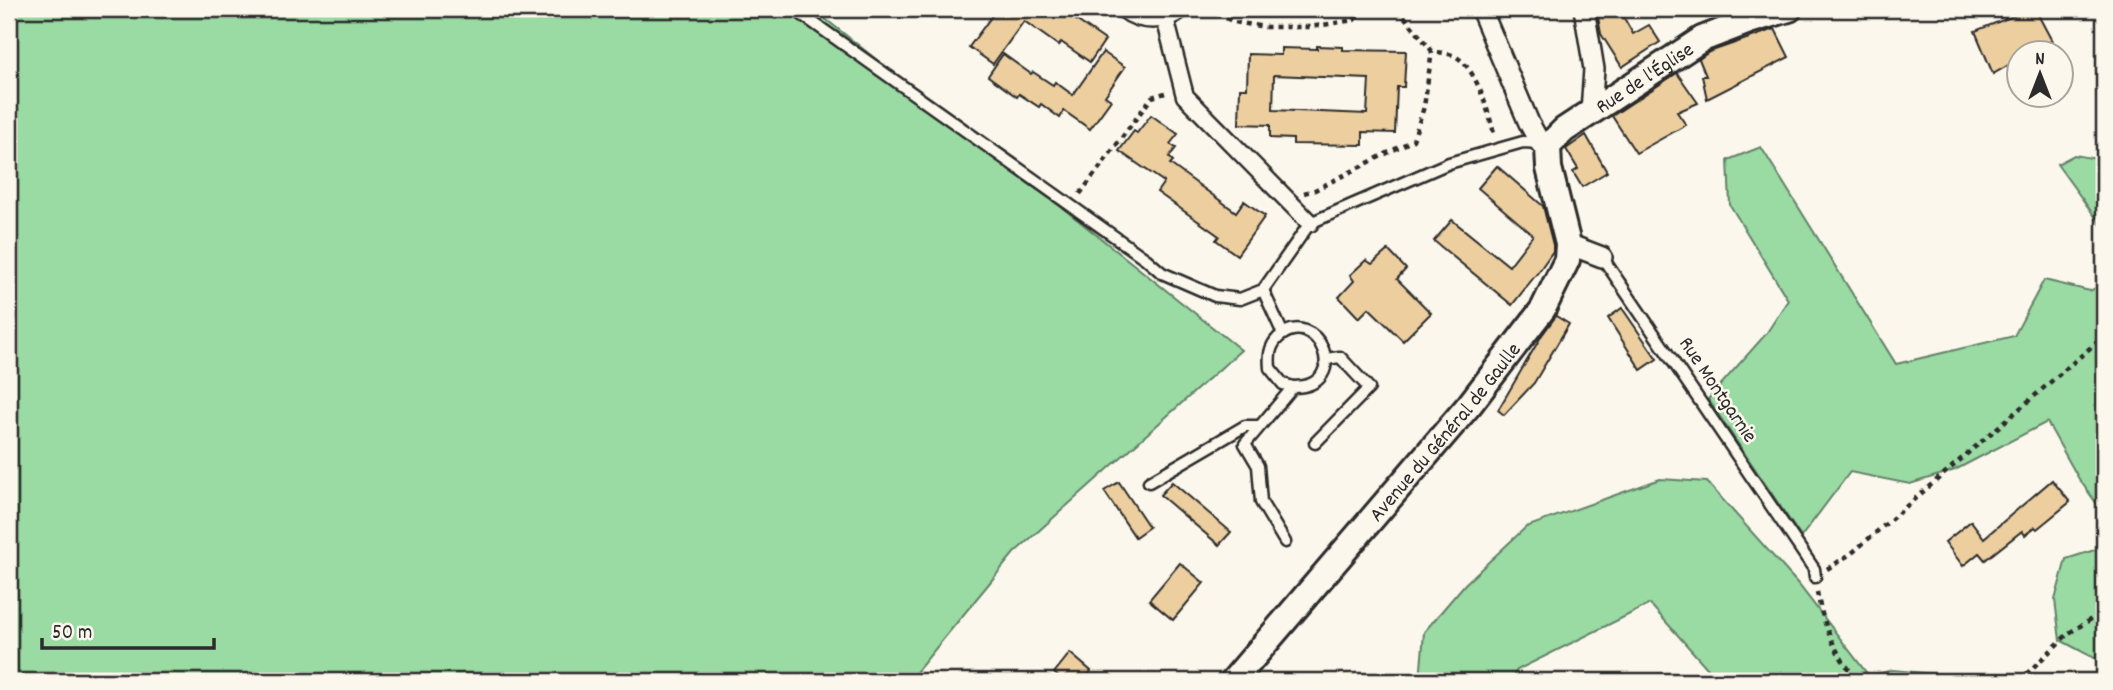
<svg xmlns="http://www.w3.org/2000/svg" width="2113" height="690" font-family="Dekko,sans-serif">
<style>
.green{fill:#9adaa3;stroke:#628267;stroke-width:2}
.building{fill:#ecce9f;stroke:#2b2b2b;stroke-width:2;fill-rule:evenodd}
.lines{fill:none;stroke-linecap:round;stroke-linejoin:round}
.service-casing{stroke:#2b2b2b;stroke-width:15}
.pedestrian-casing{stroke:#2b2b2b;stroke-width:21}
.minor-casing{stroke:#2b2b2b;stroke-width:24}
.tertiary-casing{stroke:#2b2b2b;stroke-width:30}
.path{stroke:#2b2b2b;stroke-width:4.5;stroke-dasharray:5 5;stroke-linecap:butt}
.service{stroke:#fbf7ec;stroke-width:10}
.pedestrian{stroke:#fbf7ec;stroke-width:16}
.minor{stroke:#fbf7ec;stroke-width:19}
.tertiary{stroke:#fbf7ec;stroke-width:24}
.labels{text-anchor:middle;stroke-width:5;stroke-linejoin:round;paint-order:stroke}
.street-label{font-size:21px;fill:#2b2b2b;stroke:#fbf7ec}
</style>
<rect width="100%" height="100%" fill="#fbf7ec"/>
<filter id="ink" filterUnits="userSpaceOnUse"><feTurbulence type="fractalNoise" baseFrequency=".0143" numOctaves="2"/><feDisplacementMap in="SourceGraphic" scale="14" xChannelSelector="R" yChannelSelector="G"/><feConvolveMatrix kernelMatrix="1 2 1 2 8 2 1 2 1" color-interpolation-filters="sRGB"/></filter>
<g filter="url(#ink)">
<g class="green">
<polygon points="9,9 813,9 1241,350 1014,553 909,681 9,681"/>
<polygon points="1761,147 1896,364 2014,336 2044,280 2090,291 2104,283 2104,514 2079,479 2047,422 1955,470 1910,484 1850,472 1801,537 1708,399 1766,334 1788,300 1730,205 1728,160"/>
<polygon points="2074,155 2104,160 2104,229 2057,164"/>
<polygon points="1660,479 1707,482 1799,585 1869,676 1893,670 2006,681 1711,681 1708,669 1650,604 1517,670 1509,681 1420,681 1424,632 1465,584 1526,527"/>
<polygon points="2101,548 2104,551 2104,663 2060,640 2055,600 2066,559"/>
</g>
<g class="building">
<polygon points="997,9 1060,9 1105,40 1090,62 1061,42 1059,46 1024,21 993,64 969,47"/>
<polygon points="1610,9 1619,9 1633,34 1649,25 1660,42 1622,67 1601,34 1598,17"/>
<polygon points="2013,9 2035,9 2052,41 2030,52 2019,52 2019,59 1993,74 1975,31 2016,15"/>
<polygon points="1775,29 1789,57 1707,99 1702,76 1706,76 1699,59 1709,52"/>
<path d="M 1317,46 L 1343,47 L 1343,50 L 1406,51 L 1404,87 L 1397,87 L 1395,133 L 1363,132 L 1363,145 L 1293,144 L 1293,139 L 1270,138 L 1270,125 L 1239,124 L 1240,88 L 1247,88 L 1248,54 L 1281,55 L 1281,48 L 1317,49 ZM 1274,75 L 1369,79 L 1367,114 L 1273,110 Z"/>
<polygon points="1103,52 1125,67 1105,96 1111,100 1090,129 1064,111 1060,118 1041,104 1039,107 1019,94 1017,97 988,76 1003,54 1031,74 1033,72 1053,85 1055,82 1073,95"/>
<polygon points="1677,73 1698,103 1677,112 1686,125 1636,153 1612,116"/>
<polygon points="1151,115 1178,134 1170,144 1176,148 1169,157 1173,161 1170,164 1236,212 1244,201 1265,216 1237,255 1216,240 1219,236 1157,192 1164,182 1119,151 1134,131 1137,133"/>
<polygon points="1586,135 1607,172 1582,187 1573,172 1578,169 1566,149"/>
<polygon points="1497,166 1543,206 1553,245 1553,251 1539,271 1512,305 1434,241 1452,220 1509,266 1533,235 1478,188"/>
<polygon points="1388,250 1406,269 1397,279 1431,313 1403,341 1369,308 1359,318 1339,297 1354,281 1350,275 1366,260 1372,264"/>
<polygon points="1622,308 1657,359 1641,370 1608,318"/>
<polygon points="1556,316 1569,324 1534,383 1504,415 1498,410 1542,335"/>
<polygon points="2052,480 2070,502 2037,529 2035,527 2025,535 2022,531 1985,560 1979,553 1963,566 1945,542 1971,521 1984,538"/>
<polygon points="1119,482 1149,527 1135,537 1104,491"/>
<polygon points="1172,482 1231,532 1219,545 1160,495"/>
<polygon points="1180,563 1204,583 1173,620 1149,600"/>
<polygon points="1070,653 1091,671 1083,681 1064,681 1054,673"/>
</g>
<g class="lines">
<defs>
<g id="service">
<polyline points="794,9 1146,259 1162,273 1215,296 1240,299 1263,290 1310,223 1449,163 1523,142 1540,143"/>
<polyline points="1602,257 1814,569 1815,577"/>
<polyline points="1263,290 1283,334"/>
<polyline points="1315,443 1369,388 1340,357 1326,359"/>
<polyline points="1149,482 1245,426 1260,426"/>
<path d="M 1285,542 L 1261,502 L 1258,466 L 1245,444 L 1293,387 C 1355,387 1316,303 1278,338 C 1269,347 1269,357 1270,368 L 1283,384 L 1293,387"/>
</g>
<g id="pedestrian">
<path d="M 1123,9 C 1140,23 1165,23 1182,9"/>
<polyline points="1165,18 1185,96 1310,223"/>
</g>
<g id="minor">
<polyline points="1481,9 1529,123 1540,143 1548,146"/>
<polyline points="1584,9 1594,69 1591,112"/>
<polyline points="1568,244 1602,257"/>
</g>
<g id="tertiary">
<path id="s1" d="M 1233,681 L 1470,404 L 1543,309 L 1567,260 L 1568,244 L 1549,168 L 1548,146 L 1564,130 L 1702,39 L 1749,21 L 1789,9"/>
</g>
</defs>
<use href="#service" class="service-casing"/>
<use href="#pedestrian" class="pedestrian-casing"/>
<use href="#minor" class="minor-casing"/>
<use href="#tertiary" class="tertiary-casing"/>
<g class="path">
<polyline points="1208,9 1234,22 1265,27 1310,27 1354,20 1367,9"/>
<path d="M 1398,9 L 1432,51 C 1440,53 1452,53 1458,58 C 1478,72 1489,114 1495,137"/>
<polyline points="1304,193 1315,190 1413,140 1424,107 1432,51"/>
<polyline points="1080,194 1152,97 1165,93"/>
<polyline points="1827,569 1852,553 2104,336"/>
<path d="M 1817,592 C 1823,625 1836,657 1859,681"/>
<polyline points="2019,681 2069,633 2104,611"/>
</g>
<use href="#service" class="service"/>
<use href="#pedestrian" class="pedestrian"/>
<use href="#minor" class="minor"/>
<use href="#tertiary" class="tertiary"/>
</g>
</g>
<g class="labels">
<g class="street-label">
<text dy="7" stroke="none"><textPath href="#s1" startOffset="774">Rue de l'Église</textPath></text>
<text transform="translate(1719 389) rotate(56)" y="7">Rue Montgarnie</text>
<text dy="7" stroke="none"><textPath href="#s1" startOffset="327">Avenue du Général de Gaulle</textPath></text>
</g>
</g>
<rect width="2113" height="690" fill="none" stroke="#fbf7ec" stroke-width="35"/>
<rect x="18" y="18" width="2078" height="655" fill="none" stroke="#2b2b2b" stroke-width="2.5" filter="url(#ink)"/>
<g transform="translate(2040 74)"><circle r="33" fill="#fbf7ec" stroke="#a8a59f" stroke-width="2"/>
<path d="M0-5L12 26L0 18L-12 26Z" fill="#2b2b2b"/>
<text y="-10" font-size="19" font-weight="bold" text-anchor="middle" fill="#2b2b2b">N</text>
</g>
<path d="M42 638v10h172v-10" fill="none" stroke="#2b2b2b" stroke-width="3.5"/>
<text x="52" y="638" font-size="21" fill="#2b2b2b" stroke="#fbf7ec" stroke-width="5" paint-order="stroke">50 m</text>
</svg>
